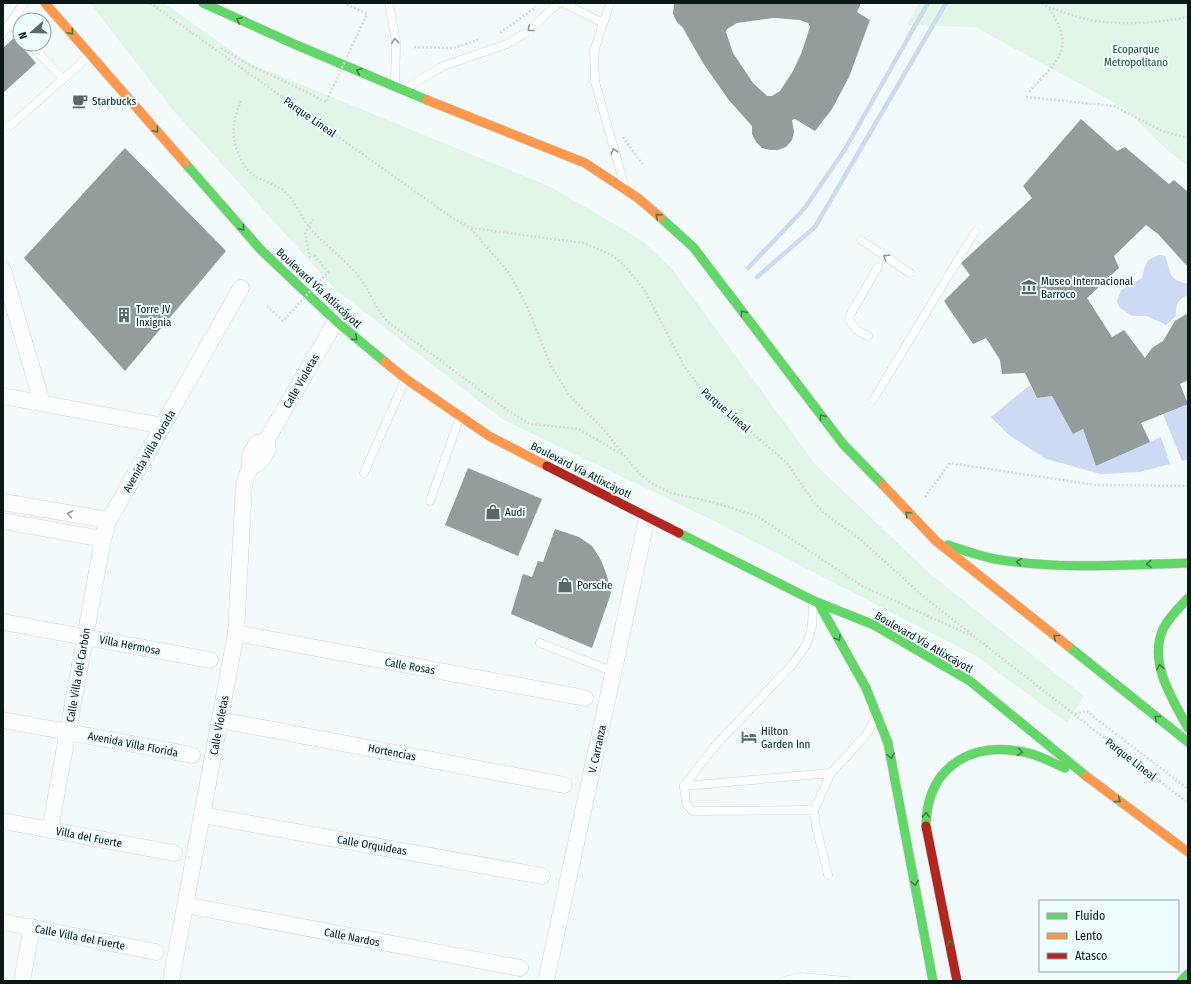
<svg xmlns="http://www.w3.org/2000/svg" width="1191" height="984" font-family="'Fira Sans Condensed',sans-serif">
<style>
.green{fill:#e2f6e7}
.water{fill:#cddaf3}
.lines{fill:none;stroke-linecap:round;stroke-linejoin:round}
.stream{stroke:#cddaf3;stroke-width:4.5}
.building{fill:#939d9c;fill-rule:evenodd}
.lane-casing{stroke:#ccd6d8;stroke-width:9}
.street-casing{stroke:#ccd6d8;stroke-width:17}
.fast-casing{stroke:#ccd6d8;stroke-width:10}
.slow-casing{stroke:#ccd6d8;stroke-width:10}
.jam-casing{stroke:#ccd6d8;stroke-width:10}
.path{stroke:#d9dcdd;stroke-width:2.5;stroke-dasharray:2 2;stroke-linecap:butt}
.lane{stroke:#fdfefe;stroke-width:8}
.street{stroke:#fdfefe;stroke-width:16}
.fast{stroke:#63d668;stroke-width:9}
.slow{stroke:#ff974d;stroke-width:9}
.jam{stroke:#b3261e;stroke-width:9}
.path-bridge{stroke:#d9dcdd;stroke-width:2.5;stroke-dasharray:2 2;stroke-linecap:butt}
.oneway{stroke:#3b8045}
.oneway2{stroke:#909697}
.labels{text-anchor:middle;stroke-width:4;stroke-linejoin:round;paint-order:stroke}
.park-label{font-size:11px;fill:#1e4d25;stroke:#eefdff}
.poi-label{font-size:11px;fill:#0b181a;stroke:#eefdff;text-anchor:start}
.street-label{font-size:11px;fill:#0b181a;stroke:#eefdff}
</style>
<rect width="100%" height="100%" fill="#f2fafb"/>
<g class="green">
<polygon points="90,3 164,3 249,63 551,187 643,241 672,269 815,464 929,573 1084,696 1067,723 976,656 714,521 502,419 335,289 172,109"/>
<polygon points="919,3 1188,3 1188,166 1167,150 1124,108 975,27 907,25"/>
</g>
<g class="water">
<path d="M 1160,255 L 1165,256 L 1171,275 L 1176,280 L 1187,284 L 1188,295 C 1177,300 1176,304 1176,316 L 1166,325 L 1147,316 L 1132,316 L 1119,307 L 1117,301 L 1121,290 L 1142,278 C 1146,264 1145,259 1160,255 Z"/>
<polygon points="1030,385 1037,398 1052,396 1073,433 1083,429 1096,466 1161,437 1170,464 1140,472 1101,474 1046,459 1010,436 991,417"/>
<polygon points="1188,404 1188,459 1182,461 1163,414"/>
</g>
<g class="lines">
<g class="stream">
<polyline points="748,268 804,209 844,151 928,3"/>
<polyline points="757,277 815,227 946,3"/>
</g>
</g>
<g class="building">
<path d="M 674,3 L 861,3 L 857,12 L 870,20 L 849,77 L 832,109 L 815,131 L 795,119 L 792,120 L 794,132 L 792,140 L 786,147 L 778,150 L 770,150 L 762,148 L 756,142 L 752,134 L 752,126 L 728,99 L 703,63 L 683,28 L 677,22 L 673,14 ZM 774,18 L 800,20 L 808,23 L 810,27 L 801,54 L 793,71 L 780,91 L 772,96 L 767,96 L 753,83 L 733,53 L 726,32 L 727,29 L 737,23 Z"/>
<polygon points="14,38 36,63 3,93 3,48"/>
<polygon points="1081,119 1117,151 1125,147 1169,184 1174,180 1188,192 1188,267 1158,234 1146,225 1114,256 1119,268 1087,298 1112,337 1124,330 1145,358 1152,348 1163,341 1175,321 1188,313 1188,380 1180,384 1188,404 1141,423 1150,442 1096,466 1083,429 1073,434 1052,396 1037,398 1025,373 1002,374 1000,360 986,338 973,344 944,301 970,275 961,263 1032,198 1023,186"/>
<polygon points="125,148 226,251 125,371 24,258"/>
<polygon points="468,468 542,499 518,556 445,525"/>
<polygon points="555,529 579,537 592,546 601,560 607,576 611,593 592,648 511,614 523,574 532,577 538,561 543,562"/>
</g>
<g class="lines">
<defs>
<g id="lane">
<polyline points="389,3 396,42 395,85"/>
<polyline points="563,3 603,23"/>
<polyline points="610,3 594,51 595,82 624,184"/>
<polyline points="11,24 20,33"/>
<polyline points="3,33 24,3"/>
<polyline points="30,44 63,79"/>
<polyline points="406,88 443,66 507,44 529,31 558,3"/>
<polyline points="3,127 11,125 90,55"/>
<polyline points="861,240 910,273"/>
<polyline points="868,336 858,331 849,320 850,315 878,267"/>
<polyline points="873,400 975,232"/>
<polyline points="364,473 405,380"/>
<polyline points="430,501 460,417"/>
<polyline points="540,643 614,672"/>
<polyline points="684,786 714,747 791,666 807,644 812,626 813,604"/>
<polyline points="814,810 693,811 686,804 684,786 831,773"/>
<polyline points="828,875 816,826 814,810 831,773 866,735 876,717"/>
<polyline points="785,981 801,977 847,981"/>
</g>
<g id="street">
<polyline points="3,270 42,403"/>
<polyline points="3,396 163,426"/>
<polyline points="250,467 259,463 268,450 266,441 336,321"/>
<polyline points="3,502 109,520"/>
<polyline points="3,521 103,539"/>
<polyline points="3,622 210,660"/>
<polyline points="236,633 585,698"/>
<polyline points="3,720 192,755"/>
<polyline points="220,720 564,785"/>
<polyline points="202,815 542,876"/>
<polyline points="3,821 174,853"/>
<polyline points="50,830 103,539 109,520 241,288"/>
<polyline points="185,905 520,968"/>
<polyline points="3,922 156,952"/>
<polyline points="22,981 32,927"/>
<polyline points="171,981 236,633 244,484 250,467 250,455 257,443 266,441"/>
<polyline points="546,981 647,518"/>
</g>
<g id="fast">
<polyline points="203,3 294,44 427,100"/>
<polyline points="185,163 261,250 336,321 385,362"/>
<polyline points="660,217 694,248 843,444 883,485"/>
<polyline points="679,533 814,601 874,625 970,681 1086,776"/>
<path d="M 948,545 C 963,550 979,556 995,559 C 1059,570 1124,565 1188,563"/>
<path d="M 1188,598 C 1179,608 1169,617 1163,629 C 1148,663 1173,700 1188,728"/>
<polyline points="819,604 866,688 888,743 933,981"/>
<polyline points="1068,646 1188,742"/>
<path d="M 926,826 C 927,766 972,740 1028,753 C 1041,756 1053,763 1065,768"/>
<polyline points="1181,981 1188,974"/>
</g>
<g id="slow">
<polyline points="45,3 185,163"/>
<polyline points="427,100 585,163 638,198 660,217"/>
<polyline points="385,362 406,379 489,436 547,466"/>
<polyline points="883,485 936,541 1068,646"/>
<polyline points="1086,776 1188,852"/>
</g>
<g id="jam">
<polyline points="547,466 679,533"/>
<polyline points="926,826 957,981"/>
</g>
</defs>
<use href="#lane" class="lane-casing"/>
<use href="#street" class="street-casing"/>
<use href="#fast" class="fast-casing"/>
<use href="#slow" class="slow-casing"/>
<use href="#jam" class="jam-casing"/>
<g class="path">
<polyline points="150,3 454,219 471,228 583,243 610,254 624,265 644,289 684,366 701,389 787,463 812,500 824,513 860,539 923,596 976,638 1188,803"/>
<path d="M 1042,3 L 1048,7 C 1061,11 1073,16 1086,19 C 1116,26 1159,23 1188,17"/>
<polyline points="500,33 536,7"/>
<polyline points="414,47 453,48 478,40"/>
<polyline points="221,48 249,65 288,83"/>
<path d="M 1029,92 C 1058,60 1077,49 1048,7"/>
<polyline points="1026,97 1114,106 1162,131 1188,138"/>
<path d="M 241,101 C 232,123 230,139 242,161 C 252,181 267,179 283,190 C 293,197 301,217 309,227 C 324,244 342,257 357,274 C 370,290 374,307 388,322 L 507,410 L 530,424 L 579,429 L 623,455"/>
<polyline points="623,137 642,164"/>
<polyline points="471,229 509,273 526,304 551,366 569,395 604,430 637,471 651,483 671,493 716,503 757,516 862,586 972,636"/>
<polyline points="310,258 305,234 313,219"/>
<polyline points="925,497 950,463 1095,485 1188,486"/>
<polyline points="1075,714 1086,711 1188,789"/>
</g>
<use href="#lane" class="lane"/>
<use href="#street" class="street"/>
<use href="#fast" class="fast"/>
<use href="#slow" class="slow"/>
<use href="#jam" class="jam"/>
<g class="path-bridge">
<polyline points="288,83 326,102 367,14 344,3"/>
<polyline points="267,306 283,321 328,272 314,255"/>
</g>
</g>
<defs><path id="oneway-chevron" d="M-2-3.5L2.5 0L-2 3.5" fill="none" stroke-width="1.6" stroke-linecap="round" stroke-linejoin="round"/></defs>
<g class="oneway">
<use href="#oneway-chevron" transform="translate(239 20) rotate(-156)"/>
<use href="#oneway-chevron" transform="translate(71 32) rotate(49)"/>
<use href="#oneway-chevron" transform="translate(359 71) rotate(-158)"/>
<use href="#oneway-chevron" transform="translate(156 130) rotate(49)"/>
<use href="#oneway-chevron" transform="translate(658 216) rotate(-138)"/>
<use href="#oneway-chevron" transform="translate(242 228) rotate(49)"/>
<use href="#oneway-chevron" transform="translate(743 313) rotate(-127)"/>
<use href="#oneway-chevron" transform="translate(355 338) rotate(40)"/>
<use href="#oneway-chevron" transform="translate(822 417) rotate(-127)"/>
<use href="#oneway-chevron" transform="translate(908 514) rotate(-135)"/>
<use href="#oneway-chevron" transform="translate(1019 562) rotate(-172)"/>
<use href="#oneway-chevron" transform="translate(1149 564) rotate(178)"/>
<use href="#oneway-chevron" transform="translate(1056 637) rotate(-141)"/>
<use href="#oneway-chevron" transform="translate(838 638) rotate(60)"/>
<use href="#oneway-chevron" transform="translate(1160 667) rotate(-100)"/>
<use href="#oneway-chevron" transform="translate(1157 718) rotate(-141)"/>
<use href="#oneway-chevron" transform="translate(1020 752) rotate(7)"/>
<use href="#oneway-chevron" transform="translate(891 756) rotate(79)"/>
<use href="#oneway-chevron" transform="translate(1118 800) rotate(37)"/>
<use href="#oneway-chevron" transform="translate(926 815) rotate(-88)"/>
<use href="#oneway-chevron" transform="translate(915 883) rotate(79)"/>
<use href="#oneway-chevron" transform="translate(950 943) rotate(-101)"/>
</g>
<g class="oneway2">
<use href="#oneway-chevron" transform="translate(530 29) rotate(141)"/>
<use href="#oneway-chevron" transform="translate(395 41) rotate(-96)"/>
<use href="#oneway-chevron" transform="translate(614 151) rotate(-107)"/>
<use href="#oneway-chevron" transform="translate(886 257) rotate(-146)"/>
<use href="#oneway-chevron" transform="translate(70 514) rotate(-170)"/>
</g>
<defs>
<symbol id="cafe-bare" viewBox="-9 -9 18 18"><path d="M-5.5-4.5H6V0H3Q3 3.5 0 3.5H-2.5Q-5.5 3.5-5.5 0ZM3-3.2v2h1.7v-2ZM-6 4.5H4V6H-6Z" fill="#5c6769" stroke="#eefdff" stroke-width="2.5" paint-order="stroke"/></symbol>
<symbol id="museum-bare" viewBox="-9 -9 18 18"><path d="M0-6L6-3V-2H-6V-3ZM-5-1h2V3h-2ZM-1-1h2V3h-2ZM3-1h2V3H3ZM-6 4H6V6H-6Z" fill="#5c6769" stroke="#eefdff" stroke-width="2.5" paint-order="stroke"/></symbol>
<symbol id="building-bare" viewBox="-9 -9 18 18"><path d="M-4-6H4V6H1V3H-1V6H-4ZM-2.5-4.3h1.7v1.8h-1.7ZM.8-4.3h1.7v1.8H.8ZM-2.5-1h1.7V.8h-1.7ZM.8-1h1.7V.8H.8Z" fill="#5c6769" stroke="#eefdff" stroke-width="2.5" paint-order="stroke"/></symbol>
<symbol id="shop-bare" viewBox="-9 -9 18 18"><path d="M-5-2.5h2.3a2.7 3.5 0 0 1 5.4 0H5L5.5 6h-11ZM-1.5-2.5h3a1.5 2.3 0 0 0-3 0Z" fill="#5c6769" stroke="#eefdff" stroke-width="2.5" paint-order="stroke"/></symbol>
<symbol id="hotel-bare" viewBox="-9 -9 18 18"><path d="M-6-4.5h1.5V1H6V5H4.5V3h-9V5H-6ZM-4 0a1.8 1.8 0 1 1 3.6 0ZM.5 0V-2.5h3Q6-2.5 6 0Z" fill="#5c6769" stroke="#eefdff" stroke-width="2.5" paint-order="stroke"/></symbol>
</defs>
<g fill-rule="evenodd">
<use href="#cafe-bare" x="69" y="90" width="22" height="22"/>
<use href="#museum-bare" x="1018" y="276" width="22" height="22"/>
<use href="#building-bare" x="113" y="304" width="22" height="22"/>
<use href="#shop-bare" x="482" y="501" width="22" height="22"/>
<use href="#shop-bare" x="554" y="574" width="22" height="22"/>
<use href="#hotel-bare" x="738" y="726" width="22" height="22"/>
</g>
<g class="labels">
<g class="park-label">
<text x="1136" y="53">Ecoparque<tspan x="1136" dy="13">Metropolitano</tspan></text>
</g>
<g class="poi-label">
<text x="92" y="105">Starbucks</text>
<text x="1041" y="285">Museo Internacional<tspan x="1041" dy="13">Barroco</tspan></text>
<text x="136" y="313">Torre JV<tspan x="136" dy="13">Inxignia</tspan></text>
<text x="505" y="516">Audi</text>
<text x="577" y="589">Porsche</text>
<text x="761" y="735">Hilton<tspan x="761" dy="13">Garden Inn</tspan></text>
</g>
<g class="street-label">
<text transform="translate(310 117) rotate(35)" y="4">Parque Lineal</text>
<text transform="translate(319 288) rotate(43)" y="4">Boulevard Vía Atlixcáyotl</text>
<text transform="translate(301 381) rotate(-60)" y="4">Calle Violetas</text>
<text transform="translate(726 410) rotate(41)" y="4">Parque Lineal</text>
<text transform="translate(149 451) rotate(-60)" y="4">Avenida Villa Dorada</text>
<text transform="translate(581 470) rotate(27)" y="4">Boulevard Vía Atlixcáyotl</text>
<text transform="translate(924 642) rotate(30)" y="4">Boulevard Vía Atlixcáyotl</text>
<text transform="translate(130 645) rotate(11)" y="4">Villa Hermosa</text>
<text transform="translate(410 666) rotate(10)" y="4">Calle Rosas</text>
<text transform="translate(78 675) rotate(-80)" y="4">Calle Villa del Carbón</text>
<text transform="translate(219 725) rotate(-79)" y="4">Calle Violetas</text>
<text transform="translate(133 744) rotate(11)" y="4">Avenida Villa Florida</text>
<text transform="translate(597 749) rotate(-78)" y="4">V. Carranza</text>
<text transform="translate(392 752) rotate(11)" y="4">Hortencias</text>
<text transform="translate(1131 759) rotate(38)" y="4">Parque Lineal</text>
<text transform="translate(89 837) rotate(11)" y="4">Villa del Fuerte</text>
<text transform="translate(372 845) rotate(10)" y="4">Calle Orquídeas</text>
<text transform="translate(80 937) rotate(11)" y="4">Calle Villa del Fuerte</text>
<text transform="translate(352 937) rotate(11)" y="4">Calle Nardos</text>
</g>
</g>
<rect width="1191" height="984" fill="none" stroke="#0b181a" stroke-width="8"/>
<rect x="1039" y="900" width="140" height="72" fill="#eefdff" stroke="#93a1a3"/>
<rect x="1047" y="913" width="20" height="6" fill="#63d668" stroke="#93a1a3"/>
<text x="1075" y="920" font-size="12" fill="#0b181a">Fluido</text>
<rect x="1047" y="933" width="20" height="6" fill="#ff974d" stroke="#93a1a3"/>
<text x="1075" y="940" font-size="12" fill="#0b181a">Lento</text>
<rect x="1047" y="953" width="20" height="6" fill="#b3261e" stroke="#93a1a3"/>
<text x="1075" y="960" font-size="12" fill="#0b181a">Atasco</text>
<g transform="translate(32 32) rotate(250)"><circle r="19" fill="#eefdff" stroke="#93a1a3"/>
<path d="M0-3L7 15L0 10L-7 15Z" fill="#5c6769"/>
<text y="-6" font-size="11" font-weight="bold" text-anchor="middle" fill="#0b181a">N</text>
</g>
</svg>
